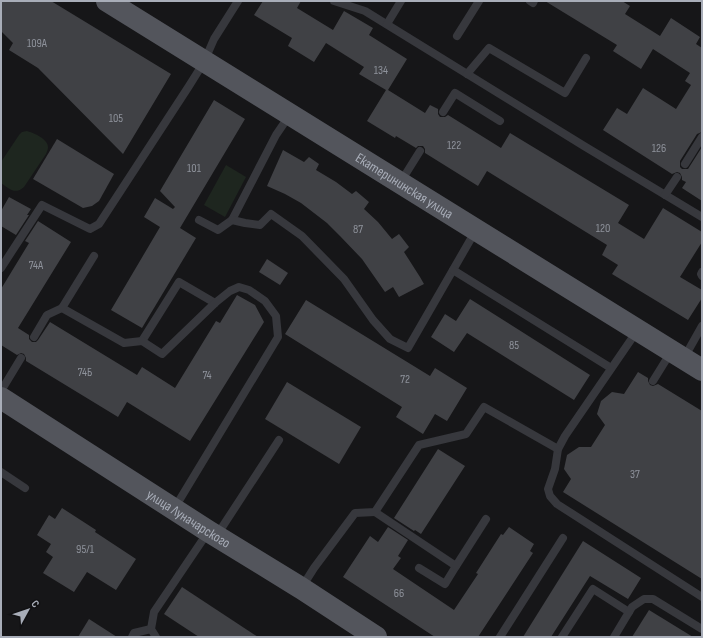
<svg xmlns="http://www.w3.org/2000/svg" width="703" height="638" font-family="'Sofia Sans Condensed',sans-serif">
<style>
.green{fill:#1e261f}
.building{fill:#404145}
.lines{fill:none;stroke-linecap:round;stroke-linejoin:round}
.lane{stroke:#37383d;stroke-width:8}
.primary{stroke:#53555c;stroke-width:22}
.labels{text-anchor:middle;stroke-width:4;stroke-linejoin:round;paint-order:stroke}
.number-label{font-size:12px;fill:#8e929b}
.street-label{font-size:14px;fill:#a8adb8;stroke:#111113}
</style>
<rect width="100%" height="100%" fill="#161618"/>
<g class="green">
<path d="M 27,131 C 34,133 48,139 48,147 C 48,149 47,152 46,154 L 24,187 C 15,195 10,189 1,183 L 1,162 L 19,135 L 22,132 Z"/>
<polygon points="226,165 246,177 225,217 204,205"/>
</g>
<g class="building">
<polygon points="1,1 51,1 171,74 123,154 38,68 9,50 13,43 1,31"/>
<polygon points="263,1 301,1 297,8 333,30 344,11 373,28 369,35 407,59 388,90 425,113 430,105 438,109 438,114 440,117 445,117 448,115 501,148 510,133 629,205 618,223 644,239 663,208 702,232 702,242 680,277 702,290 702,298 688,320 612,274 618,265 602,255 607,245 487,171 478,186 425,153 425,149 423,146 418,146 416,148 396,136 395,138 367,121 386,90 359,74 364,67 326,43 314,62 288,46 292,38 254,15"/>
<polygon points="545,1 622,1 630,6 625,14 660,36 671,18 700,37 696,44 702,48 702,132 697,134 680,161 680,167 682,169 688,169 702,147 702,201 682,188 686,182 682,180 682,177 680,173 677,172 672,174 603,130 617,108 627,114 643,88 676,109 691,85 685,81 690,73 653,49 641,69 613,51 617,45"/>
<polygon points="214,100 245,119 180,228 196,238 142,328 111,310 160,227 144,217 155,198 173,209 175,207 160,191"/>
<polygon points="57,139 114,174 99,201 92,206 83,208 33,179"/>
<polygon points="283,150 304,162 309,157 319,164 316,170 336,182 352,194 356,191 369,202 364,209 378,222 392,239 399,234 409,247 404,252 420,277 424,284 399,297 393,287 385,292 362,259 340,236 327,223 301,203 285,194 267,186"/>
<polygon points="9,197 31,209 27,215 29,215 16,235 1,226 1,211"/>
<polygon points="38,221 71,242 18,328 29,335 29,339 32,342 36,342 38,340 50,322 137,375 142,367 175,388 216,321 220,323 237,295 255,305 264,322 190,441 127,402 118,417 26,361 26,358 24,354 21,353 17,355 1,345 1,289 29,243 25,241"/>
<polygon points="267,259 288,273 280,285 259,272"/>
<polygon points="470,299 590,375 574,400 467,333 454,352 431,337 445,314 456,321"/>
<polygon points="306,300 430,376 435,368 467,388 447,421 435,414 423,434 396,417 402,407 285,334"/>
<polygon points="638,372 648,378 648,381 650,385 653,386 658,384 702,411 702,579 563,492 571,479 564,469 567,455 579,447 591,447 605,425 597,414 601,401 612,392 624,394"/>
<polygon points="287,382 361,427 339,464 265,419"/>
<polygon points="438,449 465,466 421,534 415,530 414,531 394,518"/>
<polygon points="62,508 96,530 95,532 136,559 116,590 87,572 74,592 43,573 53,557 46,552 51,544 37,535 49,515 55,519"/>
<polygon points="388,527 408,540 398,556 401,558 393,569 454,610 478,574 476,573 501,534 503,535 509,527 534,544 530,551 533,553 478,637 435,637 343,577 370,536 378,542"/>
<polygon points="583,541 641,578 628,599 590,576 551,637 523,637"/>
<polygon points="182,587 258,637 199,637 164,614"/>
<polygon points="649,610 693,637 632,637"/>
<polygon points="89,619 117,637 78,637"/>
</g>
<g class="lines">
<g class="lane">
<polyline points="334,1 365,11 584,146 702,217"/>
<polyline points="530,1 533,3 534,1"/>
<polyline points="387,24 401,1"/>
<polyline points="457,36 479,1"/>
<polyline points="467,74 489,48 565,93 586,58"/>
<polyline points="443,112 455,93 500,121"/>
<polyline points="685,164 702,137"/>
<polyline points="400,183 420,151"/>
<polyline points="665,195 677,177"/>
<polyline points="199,220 218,230 232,220 276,135 289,116"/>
<polyline points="232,220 245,223 260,225 271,214 302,236 344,279 373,320 390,339 408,348 476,230"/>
<polyline points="1,268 42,205 90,229 99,224 189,86 204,62 214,39 238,1"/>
<polyline points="453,270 611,368"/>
<polyline points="702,272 701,274 702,276"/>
<polyline points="62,308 124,343 142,341 179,282 215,303"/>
<polyline points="637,331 565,436 558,449 555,469 548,489 550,496 557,504 702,597"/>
<polyline points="34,337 47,315 62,308 94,256"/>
<polyline points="142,341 162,354 215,303 230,291 239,287 249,290 265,301 276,316 278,337 174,509"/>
<polyline points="684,358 702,326"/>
<polyline points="653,381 671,352"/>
<polyline points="1,391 21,358"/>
<polyline points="1,472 25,488"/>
<polyline points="375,512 456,566 445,584 419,568"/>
<polyline points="217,535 279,440"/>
<polyline points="456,566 486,519"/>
<polyline points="302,587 314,568 355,513 375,512 419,445 466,434 484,407 558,449"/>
<polyline points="132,637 134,633 151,629"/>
<polyline points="156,637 151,629 154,612 208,532"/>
<polyline points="500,637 563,538"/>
<polyline points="562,637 593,589 629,612"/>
<polyline points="614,637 632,607 644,599 653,599 702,629"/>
</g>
<g class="primary">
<path id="s1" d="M 107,1 L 702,370"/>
<path id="s2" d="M 1,398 L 208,531 L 301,588 L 376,637"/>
</g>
</g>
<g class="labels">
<g class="number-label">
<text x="37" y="47">109А</text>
<text x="381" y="74">134</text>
<text x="116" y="122">105</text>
<text x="454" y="149">122</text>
<text x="659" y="152">126</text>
<text x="194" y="172">101</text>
<text x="603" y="232">120</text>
<text x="358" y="233">87</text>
<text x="36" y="269">74А</text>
<text x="514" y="349">85</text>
<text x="85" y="376">74Б</text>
<text x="207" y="379">74</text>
<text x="405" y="383">72</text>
<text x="635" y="478">37</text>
<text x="85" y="553">95/1</text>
<text x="399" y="597">66</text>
</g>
<g class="street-label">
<text dy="5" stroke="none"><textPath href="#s1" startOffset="350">Екатерининская улица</textPath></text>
<text dy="5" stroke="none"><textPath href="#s2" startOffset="223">улица Луначарского</textPath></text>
</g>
</g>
<rect width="703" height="638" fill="none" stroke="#a8adb8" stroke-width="4"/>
<g transform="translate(28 610) rotate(50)" stroke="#111113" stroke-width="3" paint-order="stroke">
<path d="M0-3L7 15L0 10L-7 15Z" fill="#a8adb8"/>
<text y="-6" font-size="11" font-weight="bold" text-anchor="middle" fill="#a8adb8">С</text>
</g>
</svg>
